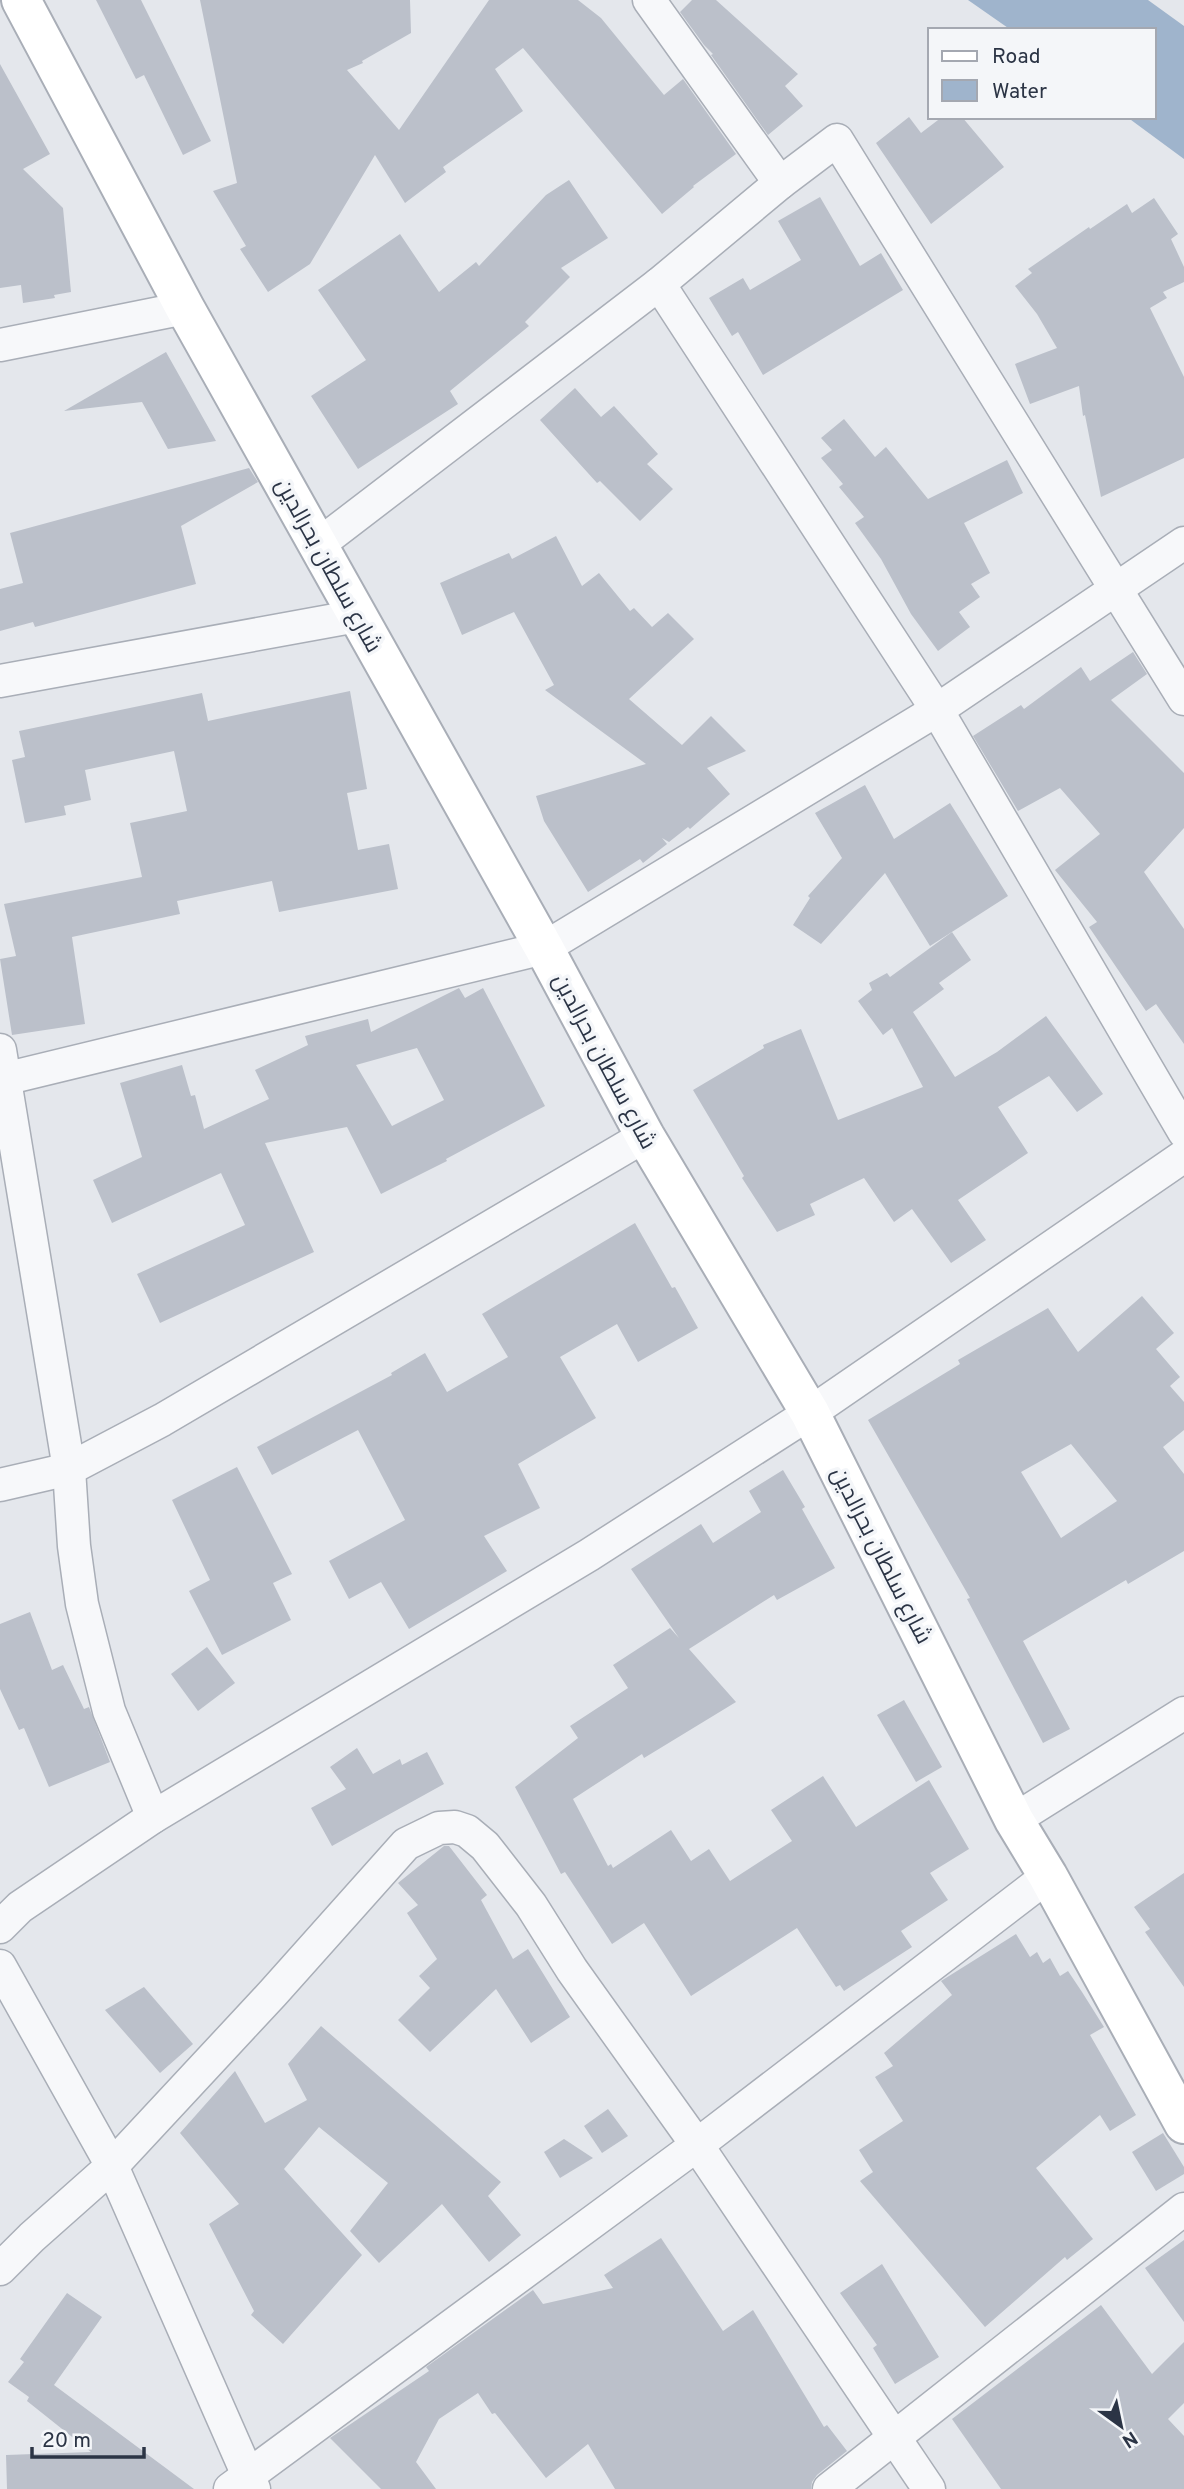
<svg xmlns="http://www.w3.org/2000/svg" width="1184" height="2489" font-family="Overpass,Cairo,sans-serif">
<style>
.water{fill:#9fb4cc}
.building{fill:#bbc0ca;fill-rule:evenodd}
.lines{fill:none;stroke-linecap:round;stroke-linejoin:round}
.street-casing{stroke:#a9aeb7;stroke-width:35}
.secondary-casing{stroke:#a9aeb7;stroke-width:42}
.street{stroke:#f7f8fa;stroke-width:32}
.secondary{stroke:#fff;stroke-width:38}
.labels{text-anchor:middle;stroke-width:7;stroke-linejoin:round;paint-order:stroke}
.street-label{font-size:23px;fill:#2b3445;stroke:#f4f6f9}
</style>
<rect width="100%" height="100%" fill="#e4e7ec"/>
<polygon class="water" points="968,0 1148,0 1184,26 1184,159 1127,117 1154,117 1154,30 1011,30"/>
<g class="building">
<polygon points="96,0 141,0 211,141 183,155 144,75 136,79"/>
<polygon points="200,0 410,0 411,33 362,61 363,63 347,70 399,130 489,0 578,0 601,18 664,95 683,79 736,154 693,186 694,187 662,214 523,48 495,69 523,111 443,167 446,172 405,203 375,155 310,264 268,292 240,249 246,246 213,191 237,183"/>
<polygon points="692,0 716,0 798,74 785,86 803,106 768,135 711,55 713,54 704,45 680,12"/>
<polygon points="0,64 50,154 23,169 63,208 71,292 54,295 55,298 23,303 21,285 0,288"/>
<polygon points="909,117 921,133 942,117 962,117 1004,167 931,224 876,143"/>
<polygon points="569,180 608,238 561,268 570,277 525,322 529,326 450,391 458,404 358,469 311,396 366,360 318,290 400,234 439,292 476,262 479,266 546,195"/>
<polygon points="820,197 860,266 881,253 903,290 763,375 738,332 732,336 709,298 743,278 750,290 801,260 778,221"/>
<polygon points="1154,198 1178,234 1171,239 1184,267 1184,282 1163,292 1167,298 1150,308 1184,377 1184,458 1101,497 1085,415 1083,416 1079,386 1030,404 1015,364 1057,348 1037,314 1015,286 1032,273 1028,269 1089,227 1090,229 1127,204 1132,213"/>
<polygon points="166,352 216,441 168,449 142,402 64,411"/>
<polygon points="575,388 601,417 614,406 658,454 647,464 673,489 640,521 600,481 597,483 540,420"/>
<polygon points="844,419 875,457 886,447 928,499 1007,460 1023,493 964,523 990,573 971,584 980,597 959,612 970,627 938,651 911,614 881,559 855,523 864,517 839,487 843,484 821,458 832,450 821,438"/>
<polygon points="249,468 258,482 181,526 196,584 35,627 33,622 0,631 0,589 23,583 10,533"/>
<polygon points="556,536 582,586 599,573 630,611 634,608 652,627 668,613 694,639 629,699 682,745 711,716 746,751 707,768 730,794 690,829 688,827 669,842 662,838 667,844 643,863 640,859 588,892 544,821 536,796 646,764 545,690 554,685 514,612 462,635 440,583 509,553 512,559"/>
<polygon points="1133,652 1147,674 1111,700 1184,773 1184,828 1144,872 1184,929 1184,1044 1156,1004 1146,1011 1089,927 1097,922 1055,870 1100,834 1060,788 1018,811 973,736 1021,705 1024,709 1081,667 1090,681"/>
<polygon points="350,691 367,789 347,793 358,850 389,844 398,889 279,912 272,881 177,901 180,914 72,937 85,1024 12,1035 0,959 16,956 4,904 142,877 130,823 187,811 174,751 85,770 91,800 64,806 66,815 25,823 12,760 25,757 19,731 202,693 208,721"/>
<polygon points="865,785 894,839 950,803 1008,896 930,946 885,873 821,944 793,925 810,898 808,896 842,858 815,813"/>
<polygon points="952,932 971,960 939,983 944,989 913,1012 955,1077 997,1052 1046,1016 1103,1094 1077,1112 1049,1076 998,1107 1028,1153 958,1200 986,1240 951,1263 912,1209 894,1222 864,1178 810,1204 815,1215 777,1232 742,1178 744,1176 693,1090 764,1048 763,1045 801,1029 838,1120 923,1087 892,1028 883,1035 858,1001 872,990 869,983 887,973 890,977"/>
<path d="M 459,988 L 465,998 L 483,988 L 545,1106 L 446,1159 L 447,1161 L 381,1194 L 347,1127 L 265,1143 L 314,1252 L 160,1323 L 137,1274 L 245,1225 L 221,1173 L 112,1223 L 93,1180 L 142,1157 L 120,1083 L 182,1065 L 191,1096 L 195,1095 L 204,1129 L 269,1099 L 255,1070 L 308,1045 L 305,1036 L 368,1019 L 371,1032 ZM 417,1048 L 444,1100 L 392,1126 L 356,1065 Z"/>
<polygon points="635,1223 672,1288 675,1287 698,1328 638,1362 617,1324 560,1357 596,1418 518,1464 540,1508 484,1536 507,1571 409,1629 381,1582 349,1599 329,1561 405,1520 358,1430 272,1475 257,1447 392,1375 391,1373 425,1353 447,1392 508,1357 482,1314"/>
<path d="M 1142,1296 L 1174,1333 L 1156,1349 L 1180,1377 L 1170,1386 L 1184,1402 L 1184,1430 L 1163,1447 L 1184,1474 L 1184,1551 L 1128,1584 L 1126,1580 L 1023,1641 L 1070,1729 L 1043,1743 L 967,1599 L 970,1598 L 868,1420 L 960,1364 L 958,1360 L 1048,1308 L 1078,1352 ZM 1071,1444 L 1117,1501 L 1061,1538 L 1021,1472 Z"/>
<polygon points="237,1467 292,1574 273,1583 291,1620 222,1655 189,1591 210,1580 172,1500"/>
<polygon points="783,1470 805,1507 802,1509 835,1568 777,1600 774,1595 689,1649 736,1702 644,1758 642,1754 573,1799 608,1866 611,1864 613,1868 671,1830 691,1861 709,1849 730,1881 792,1841 771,1810 823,1776 856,1827 929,1780 969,1849 930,1873 948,1900 901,1931 912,1947 844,1991 840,1985 836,1987 797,1928 691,1996 644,1923 612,1944 565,1872 561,1874 515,1787 578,1738 570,1726 628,1688 613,1665 670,1628 679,1638 631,1569 701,1524 713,1543 761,1512 749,1491"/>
<polygon points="30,1612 52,1670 63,1665 84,1709 89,1707 110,1762 49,1787 24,1728 19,1730 0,1689 0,1624"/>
<polygon points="207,1647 235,1683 198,1711 171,1674"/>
<polygon points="904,1700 942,1767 916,1782 877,1715"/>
<polygon points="357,1748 373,1774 400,1759 402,1765 427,1752 444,1784 332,1846 311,1808 346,1789 330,1767"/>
<polygon points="444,1846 449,1846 487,1895 481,1900 513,1959 528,1949 570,2017 531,2043 496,1989 430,2052 398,2020 430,1988 419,1976 437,1959 407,1913 418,1905 398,1883"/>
<polygon points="1184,1873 1184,1987 1145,1932 1150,1929 1134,1907"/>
<polygon points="1016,1934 1030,1957 1037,1952 1043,1963 1050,1958 1060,1976 1068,1971 1082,1992 1104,2027 1090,2035 1136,2115 1110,2131 1100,2115 1036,2168 1093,2239 1067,2260 1065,2257 985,2327 860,2181 873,2172 859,2150 903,2121 875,2077 893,2066 884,2053 952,1995 941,1981"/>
<polygon points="144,1987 193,2044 160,2073 105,2010"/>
<polygon points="321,2026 501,2182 488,2196 521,2235 489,2262 442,2204 379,2263 350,2231 388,2183 319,2127 284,2169 362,2255 283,2344 251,2315 254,2311 209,2224 239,2204 180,2133 235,2071 265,2123 307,2100 288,2064"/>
<polygon points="608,2109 628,2136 602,2153 584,2126"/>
<polygon points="1163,2133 1184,2167 1184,2174 1156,2191 1132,2152"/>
<polygon points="564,2139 593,2158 560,2178 544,2152"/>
<polygon points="661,2238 723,2331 753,2310 824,2427 827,2425 847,2451 817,2475 812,2482 811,2489 615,2489 588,2444 546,2478 495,2413 492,2414 478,2393 439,2419 416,2462 436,2489 381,2489 330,2438 429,2371 426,2367 533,2290 543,2304 613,2288 604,2275"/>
<polygon points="1184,2240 1184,2322 1145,2268"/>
<polygon points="882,2264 939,2357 895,2384 873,2348 877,2345 840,2293"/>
<polygon points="67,2293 102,2317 54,2385 194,2489 7,2489 6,2455 91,2452 27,2401 29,2397 8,2382 24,2362 20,2359"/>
<polygon points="1101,2305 1152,2374 1184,2342 1184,2403 1168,2419 1184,2436 1184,2489 1001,2489 952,2419"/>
</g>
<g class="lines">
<defs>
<g id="street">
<polyline points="649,0 780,183"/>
<polyline points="659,284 937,710 1184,1132"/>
<polyline points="0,345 185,308"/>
<polyline points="318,545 659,284 780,183 837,140 1184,699"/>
<polyline points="0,681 357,616"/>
<polyline points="0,1050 69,1469 74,1546 82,1604 109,1711 153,1817"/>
<polyline points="0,1080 544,948 937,710 1184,543"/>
<polyline points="0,1485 69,1469 162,1420 645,1136"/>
<polyline points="1014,1820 1184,1713"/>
<polyline points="0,1927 20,1907 153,1817 589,1555 810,1413 1184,1156"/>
<polyline points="0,1966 112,2166 273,1993 406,1844 439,1828 455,1827 467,1831 485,1846 531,1905 572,1970 697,2145 929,2489"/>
<polyline points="0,2269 32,2237 112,2166 254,2489"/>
<polyline points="230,2489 697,2145 1048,1876"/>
<polyline points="829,2489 1184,2209"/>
</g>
<polyline id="secondary" points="21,0 185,308 544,948 645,1136 810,1413 1014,1820 1048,1876 1184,2124"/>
</defs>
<use href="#street" class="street-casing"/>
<use href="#secondary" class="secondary-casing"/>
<use href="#street" class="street"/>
<use href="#secondary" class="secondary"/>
</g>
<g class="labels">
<g class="street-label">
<text transform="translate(329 565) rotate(61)" y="8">شارع سلطان بحرالدين</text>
<text transform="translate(605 1061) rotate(62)" y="8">شارع سلطان بحرالدين</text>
<text transform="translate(882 1555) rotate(63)" y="8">شارع سلطان بحرالدين</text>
</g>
</g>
<rect x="928" y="28" width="228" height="91" fill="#f4f6f9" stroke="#a4a8b1" stroke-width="2"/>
<rect x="942" y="51" width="35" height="10" fill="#ffffff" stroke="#a4a8b1" stroke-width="2"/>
<text x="992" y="63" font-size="21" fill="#2b3445">Road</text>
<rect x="942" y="80" width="35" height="21" fill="#9fb4cc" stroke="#a4a8b1" stroke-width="2"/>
<text x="992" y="98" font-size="21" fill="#2b3445">Water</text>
<g transform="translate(1121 2426) rotate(147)" stroke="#f4f6f9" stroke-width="5" paint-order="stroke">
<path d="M0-5L12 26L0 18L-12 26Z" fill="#2b3445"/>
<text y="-10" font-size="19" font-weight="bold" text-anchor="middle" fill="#2b3445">N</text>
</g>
<path d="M32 2447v10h112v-10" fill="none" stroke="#2b3445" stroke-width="3.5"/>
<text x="42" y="2447" font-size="21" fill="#2b3445" stroke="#f4f6f9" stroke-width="5" paint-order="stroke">20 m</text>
</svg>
